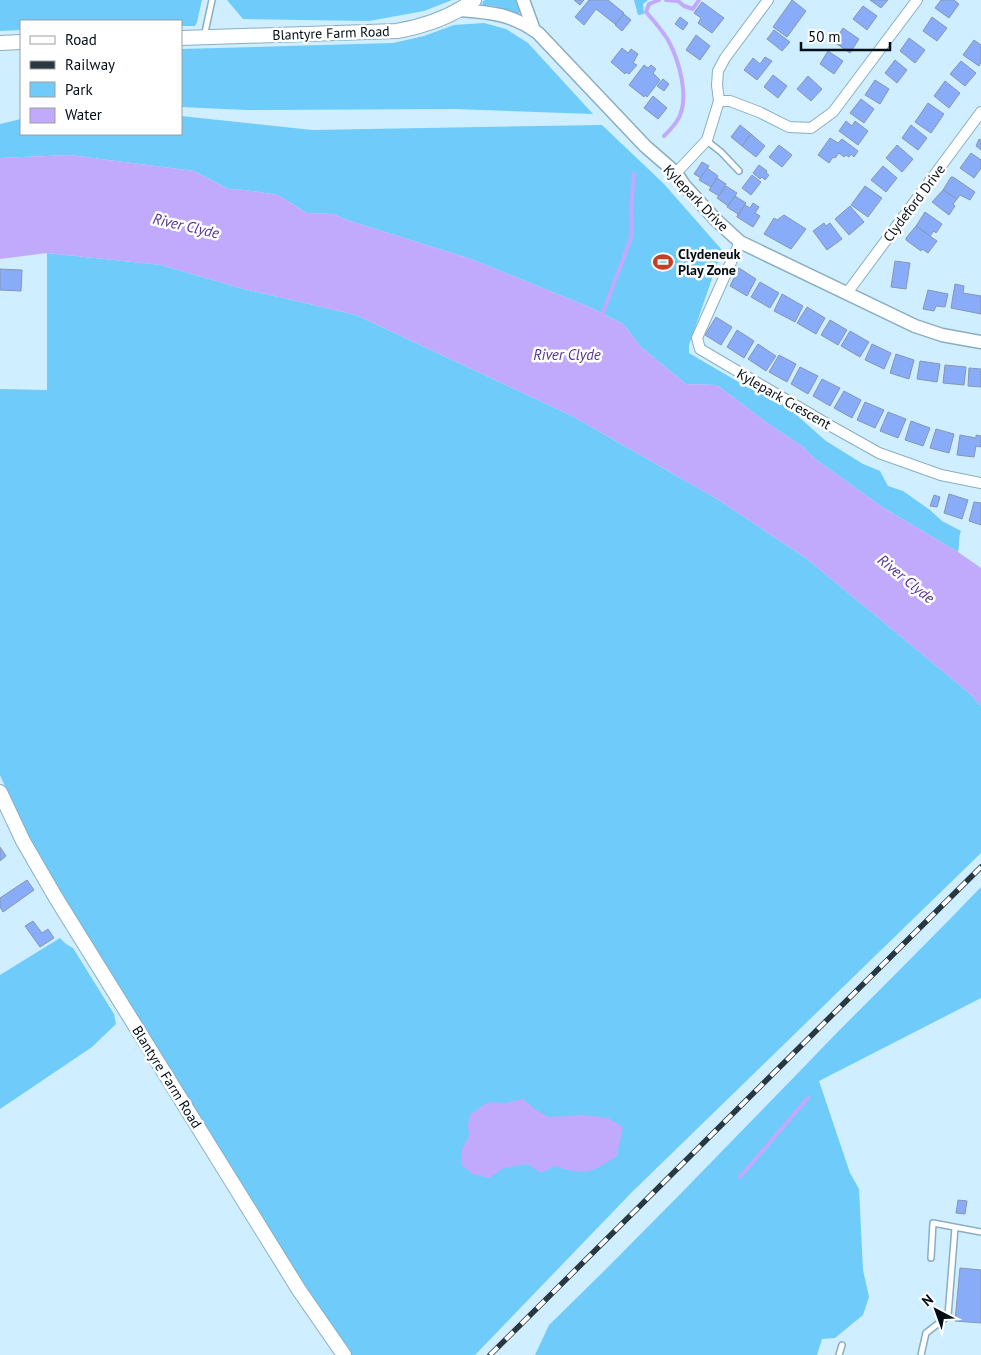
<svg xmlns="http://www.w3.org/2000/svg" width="981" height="1355" font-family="'PT Sans',sans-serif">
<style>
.green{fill:#6ecbfa}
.water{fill:#c1aafc}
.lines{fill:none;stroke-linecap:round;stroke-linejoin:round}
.stream{stroke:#c1aafc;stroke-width:4}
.building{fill:#88acf7;stroke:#8796b5}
.service-casing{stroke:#89aec2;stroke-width:8}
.minor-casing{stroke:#89aec2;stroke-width:12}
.tertiary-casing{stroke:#89aec2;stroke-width:15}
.secondary-casing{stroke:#89aec2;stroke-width:16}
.service{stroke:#fff;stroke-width:5}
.minor{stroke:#fff;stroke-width:10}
.tertiary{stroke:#fff;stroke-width:12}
.secondary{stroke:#fff;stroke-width:14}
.rail-casing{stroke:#293840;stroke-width:5.5}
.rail{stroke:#fff;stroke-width:4;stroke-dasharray:11;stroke-linecap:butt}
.labels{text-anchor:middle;stroke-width:5;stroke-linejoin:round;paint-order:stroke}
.street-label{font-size:14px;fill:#020d14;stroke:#fff}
.poi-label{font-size:14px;font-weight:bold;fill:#020d14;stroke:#fff;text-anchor:start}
.water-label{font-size:15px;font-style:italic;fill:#553390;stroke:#fff}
</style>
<rect width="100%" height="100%" fill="#cfeeff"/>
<g class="green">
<polygon points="0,0 202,0 197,22 195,26 181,26 181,21 21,21 21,30 0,31"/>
<polygon points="227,0 452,0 424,11 369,21 243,19"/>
<polygon points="485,0 516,0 520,12 518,14 495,6 483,5 482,2"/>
<polygon points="634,0 648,0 643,4 644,14 638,15"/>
<polygon points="484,23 506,29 528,43 593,114 455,109 247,110 181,107 181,49 393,43 424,36 454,25"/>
<path d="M 181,116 L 312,130 L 602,125 L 664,184 L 722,250 L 689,345 L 689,353 L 747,387 L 784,404 L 826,441 L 863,464 L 880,471 L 888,486 L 903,491 L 930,510 L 942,521 L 961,531 C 958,538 960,544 958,552 L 882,507 L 814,458 L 802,446 L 766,422 L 717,385 L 686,384 L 641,347 L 623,324 L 587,306 L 471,259 L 350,221 L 333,214 L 307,213 L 278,195 L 245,190 L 228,189 L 194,171 L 70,155 L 0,158 L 0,124 L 21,119 L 21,134 L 181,134 Z"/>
<polygon points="47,253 161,265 240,288 356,315 572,416 717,499 807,559 969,693 981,706 981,853 632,1192 475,1355 352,1355 324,1318 68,907 21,822 0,775 0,389 47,390"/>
<path d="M 981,887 L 981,998 L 819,1081 L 850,1173 L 859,1189 L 863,1270 L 869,1297 L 863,1315 L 835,1338 L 822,1339 L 817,1355 L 535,1355 L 549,1325 C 635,1242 717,1156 801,1070 C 860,1008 922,949 981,887 Z"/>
<polygon points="60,938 66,944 73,948 114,1014 116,1024 92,1047 0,1109 0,975"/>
</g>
<g class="water">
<polygon points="70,155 194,171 228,189 245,190 278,195 307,213 333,214 350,221 471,259 587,306 623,324 641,347 686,384 717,385 766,422 802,446 814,458 882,507 958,552 981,568 981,706 969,693 807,559 717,499 572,416 356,315 240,288 161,265 47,253 0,259 0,158"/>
<path d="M 523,1099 L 536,1110 L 549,1117 L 583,1115 L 608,1118 L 623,1127 L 617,1156 C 591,1173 586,1176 555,1166 L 541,1173 L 527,1164 L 504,1168 L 489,1178 L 472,1174 L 461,1164 L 462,1149 L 469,1136 L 468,1125 L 470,1114 L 476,1111 L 481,1106 L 490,1102 L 505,1103 Z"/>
</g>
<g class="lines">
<g class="stream">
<path d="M 659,0 L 649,4 L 646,12 C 654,21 662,30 668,40 C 679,60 691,100 677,121 C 673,127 669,131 664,136"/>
<polyline points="666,0 678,1 684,6 693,9 699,0"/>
<polyline points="601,318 632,235 631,209 634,174"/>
<polyline points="740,1177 808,1098"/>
</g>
</g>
<g class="building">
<polygon points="574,0 584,0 580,5"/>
<polygon points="589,0 608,0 624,13 615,24 596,9 584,25 575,17"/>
<polygon points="792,0 806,11 787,37 773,27"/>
<polygon points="870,0 888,0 881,8"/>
<polygon points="941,0 954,0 959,4 949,18 935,8"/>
<polygon points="702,2 724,18 712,33 698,23 701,18 694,13"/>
<polygon points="863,6 877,16 867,30 853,19"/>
<polygon points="624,14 631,20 622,31 615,25"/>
<polygon points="680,17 688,23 683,30 675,24"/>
<polygon points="932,17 947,28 937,41 923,31"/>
<polygon points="843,28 859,39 850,53 834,42"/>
<polygon points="774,30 790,42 782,51 767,39"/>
<polygon points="696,35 710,46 700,60 686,50"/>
<polygon points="909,38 925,50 915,63 900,51"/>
<polygon points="974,40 981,45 981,62 979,66 963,55"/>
<polygon points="622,48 628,53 631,49 638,54 633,63 637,65 629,74 626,72 625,74 611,62"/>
<polygon points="828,51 843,61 834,74 820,64"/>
<polygon points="765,57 772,61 757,80 744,70 753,58 760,64"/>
<polygon points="895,60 907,70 897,83 885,73"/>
<polygon points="961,61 976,73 965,86 950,74"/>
<polygon points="644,65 648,68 651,65 656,69 653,73 660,80 647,97 645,95 644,97 629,85"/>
<polygon points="773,75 787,86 778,98 764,87"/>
<polygon points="808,76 822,89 811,101 797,89"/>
<polygon points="663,79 669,84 664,91 657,86"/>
<polygon points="875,80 889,89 880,104 865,95"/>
<polygon points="945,81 960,93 949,108 934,96"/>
<polygon points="653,96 667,108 658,119 644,108"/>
<polygon points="861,99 874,109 864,123 850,113"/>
<polygon points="928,103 944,114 931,133 915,122"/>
<polygon points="846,121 852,126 855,121 868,131 858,145 839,131"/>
<polygon points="740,125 751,134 742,146 731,137"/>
<polygon points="911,125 927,138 918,150 902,138"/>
<polygon points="751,134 765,146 756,157 742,146"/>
<polygon points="830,138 838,143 842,139 858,151 854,157 851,154 849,157 846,155 844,157 839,153 835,158 833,157 829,163 818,155"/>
<polygon points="979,139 981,140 981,150 976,146"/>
<polygon points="779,145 792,155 782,167 769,157"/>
<polygon points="897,145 913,159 902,172 886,158"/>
<polygon points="971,153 981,160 981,168 974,178 960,168"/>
<polygon points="702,162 709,166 701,178 694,174"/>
<polygon points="759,165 767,171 766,173 769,175 765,180 762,177 760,179 753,173"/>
<polygon points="883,166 897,178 886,192 871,180"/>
<polygon points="707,168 718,176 711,187 699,180"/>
<polygon points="752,175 761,182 751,195 742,188"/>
<polygon points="951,177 953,177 975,192 970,200 960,195 957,199 943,190"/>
<polygon points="717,178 726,184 719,196 709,190"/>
<polygon points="726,186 737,193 728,206 717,198"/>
<polygon points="865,186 882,198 868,217 851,205"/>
<polygon points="943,190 957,199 953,204 955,206 949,215 932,202"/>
<polygon points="735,196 746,203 737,217 738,214 727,207"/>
<polygon points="753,203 759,207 755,213 760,216 753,227 737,217 745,205 750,208"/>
<polygon points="850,206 864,222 849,235 835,219"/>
<polygon points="925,212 942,224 936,233 934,231 930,236 916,226"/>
<polygon points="784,215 806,229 791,249 764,234 774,218 777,220"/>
<polygon points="824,223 826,226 830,223 842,239 827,250 813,231"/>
<polygon points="916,226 937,241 928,253 922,249 921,251 906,240 906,238"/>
<polygon points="895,261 910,263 906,289 891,287"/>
<polygon points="739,268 756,279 747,296 730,286"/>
<polygon points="0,269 22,270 21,291 0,290"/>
<polygon points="760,282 779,293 770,308 751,297"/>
<polygon points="955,284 964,286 963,293 981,296 981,314 951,308"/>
<polygon points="928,290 948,294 945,307 936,306 934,311 923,309"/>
<polygon points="782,294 803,306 795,322 774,311"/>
<polygon points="807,307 825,318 816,334 797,323"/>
<polygon points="716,317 732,327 721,345 705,335"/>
<polygon points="830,320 847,330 838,345 821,335"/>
<polygon points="737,330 754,341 744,358 727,347"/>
<polygon points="850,331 869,342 860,357 841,346"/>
<polygon points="758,344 776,356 766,371 748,359"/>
<polygon points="872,344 891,353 884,369 865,360"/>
<polygon points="896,354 914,360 909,379 890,373"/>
<polygon points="779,355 796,364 787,382 769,372"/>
<polygon points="920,361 940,364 937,382 917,379"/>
<polygon points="945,365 966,367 964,385 943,383"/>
<polygon points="800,367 818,376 808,394 791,384"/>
<polygon points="969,368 981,369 981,387 968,386"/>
<polygon points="822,379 840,388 830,406 813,396"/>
<polygon points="844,391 861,400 852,418 834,408"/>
<polygon points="865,402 884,410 875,428 857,420"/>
<polygon points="888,412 906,419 898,438 880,431"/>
<polygon points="911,421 930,428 923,446 905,440"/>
<polygon points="936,429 954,434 949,453 930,448"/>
<polygon points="960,435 976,438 976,435 981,436 981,447 976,446 974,457 957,455"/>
<polygon points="949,494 968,500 962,519 944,513"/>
<polygon points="934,495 940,497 937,507 930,506"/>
<polygon points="974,502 981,503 981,525 969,521"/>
<polygon points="0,847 6,856 0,861"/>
<polygon points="27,880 34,890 3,912 0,907 0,898"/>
<polygon points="33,921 42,933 48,929 54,938 40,947 25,926"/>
<polygon points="958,1200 967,1201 965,1214 956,1213"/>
<polygon points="960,1268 981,1270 981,1323 955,1321"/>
</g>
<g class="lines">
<defs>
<g id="service">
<polyline points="204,37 212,0"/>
<polyline points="707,141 721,152 739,171"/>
<polyline points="931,1258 933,1223 981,1232"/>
<polyline points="839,1355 842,1345"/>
<polyline points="921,1355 926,1333 948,1316 955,1228"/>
</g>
<g id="minor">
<polyline points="719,101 730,101 759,112 789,127 811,128 833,112 917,0"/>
<polyline points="676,173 707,140 719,101 717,85 718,71 725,58 768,0"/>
<polyline points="740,242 697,338 700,349 829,425 879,453 941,475 981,483"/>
<polyline points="847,293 981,112"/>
</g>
<g id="tertiary">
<polyline points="523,0 534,30"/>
<path d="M 459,10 C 490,12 512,14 538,33 L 645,146 L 676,173 L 684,185 L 715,219 L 740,242 L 915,326 L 942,335 L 981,342"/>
</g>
<g id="secondary">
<path d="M 181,38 L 397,31 C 425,26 451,17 474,0"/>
<polyline points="0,43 21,42"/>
<polyline points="0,792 23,841 56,898 299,1290 344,1355"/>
</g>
</defs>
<use href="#service" class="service-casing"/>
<use href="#minor" class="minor-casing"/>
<use href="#tertiary" class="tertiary-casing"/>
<use href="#secondary" class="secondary-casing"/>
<use href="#service" class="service"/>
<use href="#minor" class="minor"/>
<use href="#tertiary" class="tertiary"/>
<use href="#secondary" class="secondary"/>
<defs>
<polyline id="rail" points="490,1355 981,867"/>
</defs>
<use href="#rail" class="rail-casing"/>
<use href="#rail" class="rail"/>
</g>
<defs>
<symbol id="stadium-bare" viewBox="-9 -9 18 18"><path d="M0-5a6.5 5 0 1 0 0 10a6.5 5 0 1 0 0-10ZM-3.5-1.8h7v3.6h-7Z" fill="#c83d25" stroke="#fff" stroke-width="2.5" paint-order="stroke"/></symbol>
</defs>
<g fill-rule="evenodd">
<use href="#stadium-bare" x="649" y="248" width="28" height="28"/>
</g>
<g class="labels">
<g class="street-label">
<text transform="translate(331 33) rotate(-2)" y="5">Blantyre Farm Road</text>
<text transform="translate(696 198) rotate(46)" y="5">Kylepark Drive</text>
<text transform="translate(914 203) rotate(-53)" y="5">Clydeford Drive</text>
<text transform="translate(784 399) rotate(30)" y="5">Kylepark Crescent</text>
<text transform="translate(167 1077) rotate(58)" y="5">Blantyre Farm Road</text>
</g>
<g class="poi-label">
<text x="678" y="259">Clydeneuk<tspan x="678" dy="16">Play Zone</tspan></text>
</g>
<g class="water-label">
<text transform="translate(186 226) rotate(13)" y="5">River Clyde</text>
<text x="567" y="360">River Clyde</text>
<text transform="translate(906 579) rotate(39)" y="5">River Clyde</text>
</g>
</g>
<rect x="20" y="20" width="162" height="115" fill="#ffffff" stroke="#9a9ea1"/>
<rect x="30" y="36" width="25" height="8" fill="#ffffff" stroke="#9a9ea1"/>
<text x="65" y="45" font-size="15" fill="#020d14">Road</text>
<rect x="30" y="61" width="25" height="8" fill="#293840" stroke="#9a9ea1"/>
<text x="65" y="70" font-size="15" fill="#020d14">Railway</text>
<rect x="30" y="82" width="25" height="15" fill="#6ecbfa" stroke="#9a9ea1"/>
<text x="65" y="95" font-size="15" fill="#020d14">Park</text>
<rect x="30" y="108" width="25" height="15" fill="#c1aafc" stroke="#9a9ea1"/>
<text x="65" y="120" font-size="15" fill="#020d14">Water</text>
<g transform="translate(936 1310) rotate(319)" stroke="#ffffff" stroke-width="4" paint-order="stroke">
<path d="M0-4L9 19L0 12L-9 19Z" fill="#020d14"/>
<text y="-8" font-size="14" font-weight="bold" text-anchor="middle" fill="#020d14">N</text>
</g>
<path d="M801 42v8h89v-8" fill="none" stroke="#020d14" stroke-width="2.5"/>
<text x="808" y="42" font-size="15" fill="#020d14" stroke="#ffffff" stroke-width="4" paint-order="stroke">50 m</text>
</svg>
